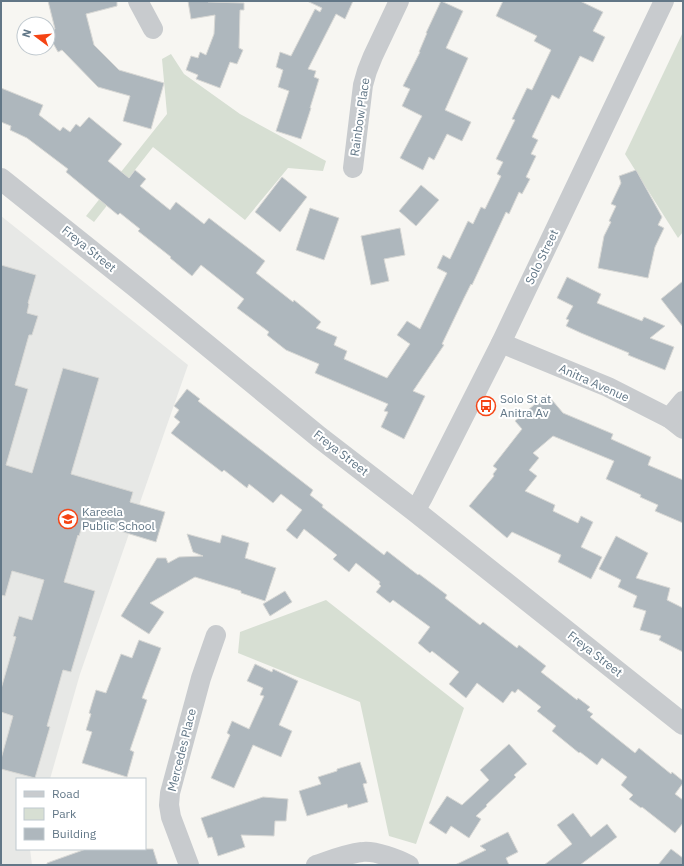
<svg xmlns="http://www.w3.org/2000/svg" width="684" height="866" font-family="'IBM Plex Sans',sans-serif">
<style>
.built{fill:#e7e8e6}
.green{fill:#d7dfd3}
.building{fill:#aeb7bd;stroke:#d8d8d5}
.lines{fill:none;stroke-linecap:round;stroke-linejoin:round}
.minor{stroke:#c8cbce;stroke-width:20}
.tertiary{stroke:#c8cbce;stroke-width:22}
.labels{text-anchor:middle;stroke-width:4;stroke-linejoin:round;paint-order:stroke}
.street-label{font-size:12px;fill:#627787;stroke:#fff}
.poi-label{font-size:12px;fill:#627787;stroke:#fff;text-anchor:start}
</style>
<rect width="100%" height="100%" fill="#f7f6f2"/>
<polygon class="built" points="1,216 188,365 80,674 50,779 17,779 17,849 30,849 32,865 1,865"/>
<g class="green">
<polygon points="683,32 683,232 678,238 625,154"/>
<polygon points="171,54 184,74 240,114 326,161 323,171 288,168 245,220 153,147 94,222 86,216 167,114 162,59"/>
<polygon points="326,600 464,708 416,844 389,836 360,702 238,653 240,632"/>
</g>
<g class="building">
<polygon points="48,1 117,1 117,6 86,14 94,45 119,70 164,83 151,129 123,121 130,96 98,87 62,50 58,52 48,34 48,33 55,29"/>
<polygon points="188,1 208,1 208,2 244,3 244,10 240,10 239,48 243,50 237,64 230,62 220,88 196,79 198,75 186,70 191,56 198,58 200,52 206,55 214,34 215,15 191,19"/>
<polygon points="307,1 353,1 345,19 336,14 308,69 316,71 314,77 319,79 310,108 311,108 301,139 276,131 289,91 278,87 283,70 276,67 280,52 291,56 315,9 320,12 322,8"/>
<polygon points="441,1 463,11 446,48 468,58 445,110 471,122 462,141 447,134 434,160 429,157 423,170 400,158 422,116 402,106 410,89 403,86 420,52 419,52 427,33 426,33"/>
<polygon points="503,1 580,1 603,12 593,31 605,37 593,62 580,56 559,99 552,95 532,137 538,140 531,154 536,156 526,177 530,179 522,194 519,192 509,214 506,212 472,285 471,284 464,298 442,344 444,345 413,391 425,396 404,439 381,427 388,412 384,411 388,404 315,373 319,364 286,350 267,335 269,332 237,308 244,299 201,265 192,276 170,258 171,257 138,231 140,229 120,213 118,215 66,172 68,169 27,138 10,130 11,126 1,122 1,88 43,105 39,115 60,131 63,127 70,132 76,124 80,127 89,117 122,144 108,161 129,178 135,170 146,179 140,186 170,210 176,202 204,224 209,218 222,228 265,261 256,273 293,302 294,300 321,322 316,328 337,337 334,345 347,351 344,359 387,378 410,344 397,335 407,321 420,329 447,273 437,268 443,255 450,259 468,221 473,224 481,207 485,209 501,176 497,174 503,162 496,159 515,120 512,119 527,88 532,90 551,50 534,41 537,36 496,16"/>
<polygon points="636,170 662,217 658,225 664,228 655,247 648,278 598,268 604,236 611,222 609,221 616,206 611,204 621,183 619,176"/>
<polygon points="282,177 307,197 280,232 255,212"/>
<polygon points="421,185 439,200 416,226 399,211"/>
<polygon points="310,208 339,218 324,260 296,250"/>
<polygon points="400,228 405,255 384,259 389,281 371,285 361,236"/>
<polygon points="1,265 36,275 28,303 29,304 27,313 38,316 32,335 29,335 15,385 28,389 6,465 32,473 63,368 99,378 71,474 133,492 130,502 165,512 156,542 84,520 79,536 78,535 64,582 95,591 71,672 63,670 47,726 50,727 35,778 1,769 1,759 13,716 1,712 1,689 16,637 13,636 19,616 32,620 44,580 12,571 5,596 1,595"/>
<polygon points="567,277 601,294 597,303 642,321 644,317 665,326 650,338 674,347 665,370 628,355 629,353 581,333 566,326 569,320 566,319 573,306 557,298"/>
<polygon points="683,281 683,327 661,299"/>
<polygon points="187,389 200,399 198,401 313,490 310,495 323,505 322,507 344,524 384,555 387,551 418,575 419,574 447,595 445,598 480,625 483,622 517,648 519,645 546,666 541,672 577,700 578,698 590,707 587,710 593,714 590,717 635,753 639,748 671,774 672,772 683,781 683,783 675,794 683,800 683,823 675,833 642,807 641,808 629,799 633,795 621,785 627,777 602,758 597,765 580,752 579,753 552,731 556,726 537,711 541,707 518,689 515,693 512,691 503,703 477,683 466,698 449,684 459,672 432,651 430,653 418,643 430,627 393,600 390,603 376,592 381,586 379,584 380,582 356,563 349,572 333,559 337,555 304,529 297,539 286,530 302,510 281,494 273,503 249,484 247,488 224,470 222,472 171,433 180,422 174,417 179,410 174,406"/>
<polygon points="547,394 563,413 613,434 611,439 651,457 648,465 683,480 683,523 655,511 658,505 640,497 641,495 606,479 614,461 553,436 533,453 539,458 529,470 537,476 525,491 555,505 553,511 578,523 581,516 593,522 581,547 602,557 591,579 558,562 561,555 512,532 507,538 469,506 494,476 493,474 497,469 493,466 522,429 515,421"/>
<polygon points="187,534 220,543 222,535 249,543 245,558 276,568 265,601 241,593 241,591 195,577 150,603 164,612 149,634 121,616 157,558 166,558 168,563 179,557 203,556 193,552"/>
<polygon points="616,536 648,553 636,578 670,588 667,600 683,608 683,652 659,640 661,636 640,630 646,611 633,607 637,596 618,587 621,580 599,569"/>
<polygon points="285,591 292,602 270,616 263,604"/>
<polygon points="139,640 161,648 142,698 147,700 130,750 134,752 127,777 82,763 92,732 86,730 91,714 89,713 96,690 106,693 121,654 132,658"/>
<polygon points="255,664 272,672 273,669 298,681 279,725 292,731 281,757 253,745 234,788 211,778 230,735 227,733 232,721 249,729 264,696 260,695 263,688 247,681"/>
<polygon points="509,744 527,764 514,775 516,777 486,805 487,806 476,816 481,819 469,838 451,826 446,834 429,823 447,796 462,805 489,780 480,770"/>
<polygon points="360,762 367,783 363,784 368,802 348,808 347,804 307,816 299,791 321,784 318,777 337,771 337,769"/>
<polygon points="263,797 288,799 286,821 275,821 274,836 241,835 245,847 218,856 212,837 208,838 201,818"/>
<polygon points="573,813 591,837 607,824 617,837 580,865 544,865 572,844 557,825"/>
<polygon points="508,832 518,852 506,858 509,865 455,865 486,850 480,846"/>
<polygon points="86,849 153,849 158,865 47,865 47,863"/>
<polygon points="671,849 683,858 683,865 658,865"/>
</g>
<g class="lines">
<g class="minor">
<polyline points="138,1 153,29"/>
<polyline points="353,168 363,85 367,71 373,56 399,1"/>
<polyline points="501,343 608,387 669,418 683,429"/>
<polyline points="669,418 683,401"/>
<polyline points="415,511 423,497 501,343 664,1"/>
<polyline points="189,865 171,817 169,805 170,793 201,678 216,635"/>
<path d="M 316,865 C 331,860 346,854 362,852 C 374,850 398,859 409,865"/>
</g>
<polyline class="tertiary" points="1,179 136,287 319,437 415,511 683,724"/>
</g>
<defs>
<symbol id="bus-ring" viewBox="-11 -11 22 22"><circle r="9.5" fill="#fff" stroke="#f54414" stroke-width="1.5"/><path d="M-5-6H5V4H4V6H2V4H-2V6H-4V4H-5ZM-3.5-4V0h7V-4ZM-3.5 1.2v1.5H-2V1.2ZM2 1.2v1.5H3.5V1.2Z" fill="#f54414"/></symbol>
<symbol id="school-ring" viewBox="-11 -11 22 22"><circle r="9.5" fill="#fff" stroke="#f54414" stroke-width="1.5"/><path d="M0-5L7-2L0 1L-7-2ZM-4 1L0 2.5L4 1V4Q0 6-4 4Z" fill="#f54414"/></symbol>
</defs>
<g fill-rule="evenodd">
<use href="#bus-ring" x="475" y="395" width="22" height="22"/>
<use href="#school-ring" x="57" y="508" width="22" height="22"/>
</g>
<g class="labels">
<g class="street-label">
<text transform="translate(360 117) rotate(-82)" y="4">Rainbow Place</text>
<text transform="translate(89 249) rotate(39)" y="4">Freya Street</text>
<text transform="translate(542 257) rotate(-64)" y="4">Solo Street</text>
<text transform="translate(594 383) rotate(24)" y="4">Anitra Avenue</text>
<text transform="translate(341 453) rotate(38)" y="4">Freya Street</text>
<text transform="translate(595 654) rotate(38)" y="4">Freya Street</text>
<text transform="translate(182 750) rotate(-76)" y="4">Mercedes Place</text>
</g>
<g class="poi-label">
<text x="500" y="403">Solo St at<tspan x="500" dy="14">Anitra Av</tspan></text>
<text x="82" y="516">Kareela<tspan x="82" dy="14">Public School</tspan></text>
</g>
</g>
<rect width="684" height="866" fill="none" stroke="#627787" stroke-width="4"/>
<rect x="16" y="778" width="130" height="72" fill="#ffffff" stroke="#c0c9cf"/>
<rect x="24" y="791" width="20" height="6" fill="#c8cbce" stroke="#c0c9cf"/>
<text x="52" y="798" font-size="12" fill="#627787">Road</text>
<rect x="24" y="808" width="20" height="12" fill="#d7dfd3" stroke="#c0c9cf"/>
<text x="52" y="818" font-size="12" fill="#627787">Park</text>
<rect x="24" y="828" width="20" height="12" fill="#aeb7bd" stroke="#c0c9cf"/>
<text x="52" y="838" font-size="12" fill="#627787">Building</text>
<g transform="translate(36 36) rotate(286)"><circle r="19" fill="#ffffff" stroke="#c0c9cf"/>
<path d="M0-3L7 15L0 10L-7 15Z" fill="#f54414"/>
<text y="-6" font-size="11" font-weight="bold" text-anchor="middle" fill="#627787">N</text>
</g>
</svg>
